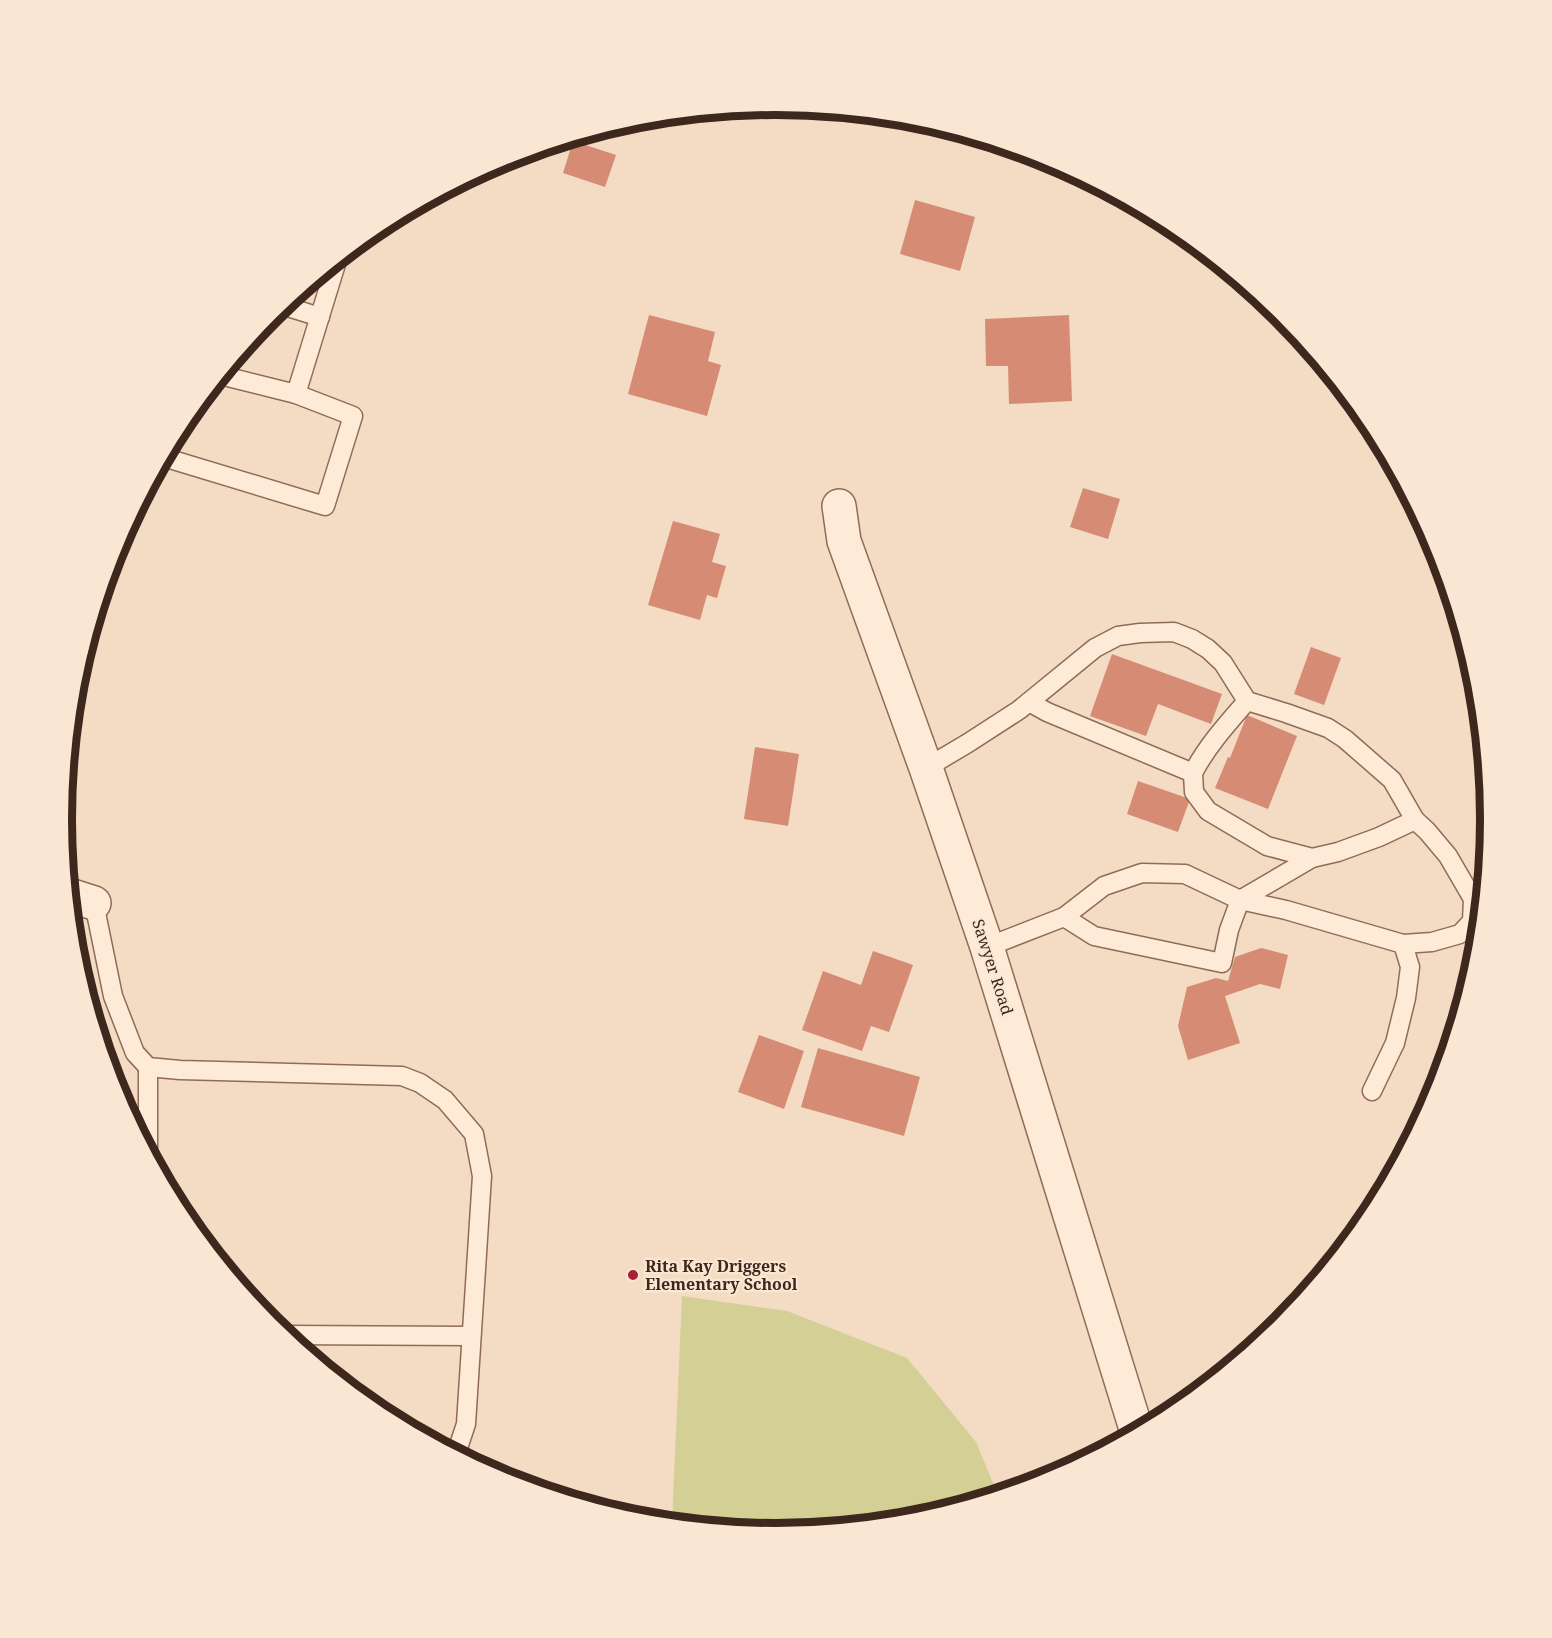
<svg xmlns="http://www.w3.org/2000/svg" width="1552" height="1638" font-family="'Noto Serif',serif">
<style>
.green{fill:#d3cf95}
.building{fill:#d68b74}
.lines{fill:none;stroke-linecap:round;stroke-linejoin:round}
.service-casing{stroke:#906b57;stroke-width:21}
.minor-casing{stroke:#906b57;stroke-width:36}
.service{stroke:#fdebd7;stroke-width:18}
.minor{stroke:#fdebd7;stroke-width:33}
.poi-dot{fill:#a71f39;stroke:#fae7d3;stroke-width:2}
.labels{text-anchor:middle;stroke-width:4.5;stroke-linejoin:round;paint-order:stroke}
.street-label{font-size:16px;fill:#3e271d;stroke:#fae7d3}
.poi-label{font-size:16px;font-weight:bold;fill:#3e271d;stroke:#fae7d3;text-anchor:start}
.rim{fill:none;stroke:#3e271d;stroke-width:8}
</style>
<rect width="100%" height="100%" fill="#f3dcc3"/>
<polygon class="green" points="682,1296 787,1311 907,1358 976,1442 998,1495 915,1520 776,1533 672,1523"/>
<g class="building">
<polygon points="573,141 616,155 605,187 563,173"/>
<polygon points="915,200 975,217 960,271 900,254"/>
<polygon points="649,315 715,332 708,361 721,365 707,416 628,394"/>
<polygon points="1069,315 1072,401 1009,404 1008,366 986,366 985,319"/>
<polygon points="1083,488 1120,499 1108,539 1070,527"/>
<polygon points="673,521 720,534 712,562 726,566 717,598 707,595 700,620 648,605"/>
<polygon points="1311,647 1341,658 1324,705 1294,694"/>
<polygon points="1112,654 1222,694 1211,724 1158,704 1146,736 1090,716"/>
<polygon points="1247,715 1297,736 1268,809 1215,788 1228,757 1230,758"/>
<polygon points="755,747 799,754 788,826 744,819"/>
<polygon points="1138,781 1190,799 1178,832 1127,814"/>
<polygon points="1261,948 1288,955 1280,989 1260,984 1225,996 1240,1043 1188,1060 1178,1026 1187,987 1216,978 1228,981 1235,957"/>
<polygon points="873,951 913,965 889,1032 871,1026 862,1051 802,1030 823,971 861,985"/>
<polygon points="759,1035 804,1051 784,1109 738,1092"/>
<polygon points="818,1048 920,1077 904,1136 801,1107"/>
</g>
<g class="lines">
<defs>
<g id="service">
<polyline points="281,305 320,317"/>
<polyline points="296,394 336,264 334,262"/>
<polyline points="163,457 325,506 353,416 296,394 220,375"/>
<path d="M 1029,702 L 1047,712 L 1193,773 C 1207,746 1227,724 1247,701"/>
<polyline points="926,768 968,743 1019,710 1095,648 1118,636 1140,633 1174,632 1192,639 1208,649 1223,663 1247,701 1286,713 1328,728 1345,739 1392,780 1415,820 1427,831 1448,856 1473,899 1472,921 1460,934 1432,942 1403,944"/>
<polyline points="1193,773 1194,792 1208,811 1267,846 1312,858"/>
<polyline points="94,903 113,996 135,1053 148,1067 180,1070 402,1076 420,1083 445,1100 474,1134 482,1176 466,1424 456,1454"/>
<polyline points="1064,917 1104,886 1142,873 1185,874 1240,900 1286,910 1403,944 1410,967 1406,998 1395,1043 1372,1091"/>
<polyline points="987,947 1064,917 1094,936 1222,963 1229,930 1240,900 1312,858 1338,852 1379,837 1415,820"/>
<polyline points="148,1152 148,1067"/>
<polyline points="284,1335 471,1336"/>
</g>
<g id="minor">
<polyline points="839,506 844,541 926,768 987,947 1137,1432"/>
<polyline points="69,895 94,903"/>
</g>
</defs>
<use href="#service" class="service-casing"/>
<use href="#minor" class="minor-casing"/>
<use href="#service" class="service"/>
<use href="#minor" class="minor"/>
</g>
<circle class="poi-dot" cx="633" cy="1275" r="6"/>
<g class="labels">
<g class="street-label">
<text transform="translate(993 967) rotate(72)" y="6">Sawyer Road</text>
</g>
<g class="poi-label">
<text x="645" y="1272">Rita Kay Driggers<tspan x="645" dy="18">Elementary School</tspan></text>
</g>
</g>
<path d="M0 0H1552V1638H0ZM72 819a704 704 0 1 1 1408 0a704 704 0 1 1-1408 0Z" fill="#fae7d3" fill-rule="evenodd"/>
<path class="rim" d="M72 819a704 704 0 1 1 1408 0a704 704 0 1 1-1408 0Z"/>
</svg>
